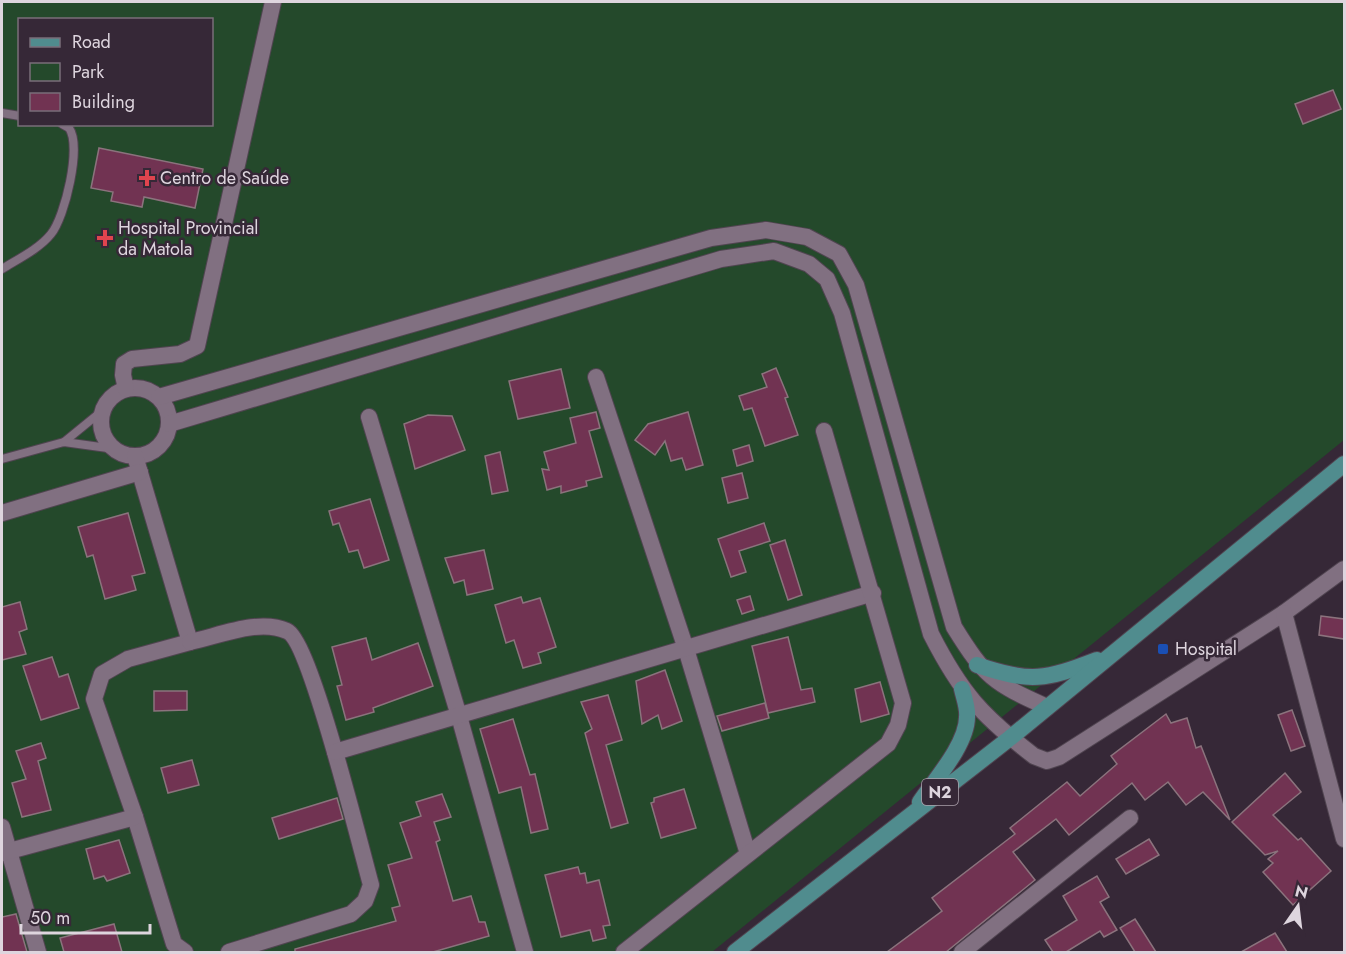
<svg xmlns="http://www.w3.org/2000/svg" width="1346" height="954" font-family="Jost,sans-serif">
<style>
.green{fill:#24492b;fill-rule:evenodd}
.building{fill:#713352;stroke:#8b737d;stroke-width:1.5}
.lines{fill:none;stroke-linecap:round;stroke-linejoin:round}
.service-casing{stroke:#504450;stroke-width:10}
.minor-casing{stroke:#504450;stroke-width:18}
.primary-casing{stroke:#504450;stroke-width:18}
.service{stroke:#817081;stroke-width:8}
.minor{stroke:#817081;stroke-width:16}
.primary{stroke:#508c8e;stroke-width:16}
.health-dot{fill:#e0444e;stroke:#362837;stroke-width:2}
.transit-dot{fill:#1a4fb4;stroke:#362837;stroke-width:2}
.labels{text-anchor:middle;stroke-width:5;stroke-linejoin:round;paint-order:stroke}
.shield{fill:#362837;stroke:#aca1ac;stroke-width:1.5}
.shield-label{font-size:16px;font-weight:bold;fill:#ded5de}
.poi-label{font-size:18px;fill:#ded5de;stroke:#362837;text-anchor:start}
</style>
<rect width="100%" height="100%" fill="#362837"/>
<path class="green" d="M 2,2 L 1344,2 L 1344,440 L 712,952 L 2,952 ZM 20,20 L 212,20 L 212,124 L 20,124 Z"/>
<g class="building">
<polygon points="1333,90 1341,109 1303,124 1295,104"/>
<polygon points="99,148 203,169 195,208 144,197 142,207 111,201 113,192 91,188"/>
<polygon points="776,368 788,397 785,398 798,435 765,446 752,408 744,410 739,396 767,387 762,374"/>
<polygon points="561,369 570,408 518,419 509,381"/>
<polygon points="596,412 600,428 589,431 602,477 586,481 587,486 561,493 561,486 547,490 542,469 549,470 544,452 576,443 570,418"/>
<polygon points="688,412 703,465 686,470 682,458 671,461 665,441 655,455 635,440 648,424"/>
<polygon points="428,415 452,416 465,450 415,469 404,424"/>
<polygon points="749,445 753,461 737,466 733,450"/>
<polygon points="500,452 508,491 492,494 485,456"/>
<polygon points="742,473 748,498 728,503 722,478"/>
<polygon points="370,499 389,560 364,568 358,550 349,552 339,523 333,525 329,511"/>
<polygon points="128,513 145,573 132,576 136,590 105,599 93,555 87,557 78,527"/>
<polygon points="764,523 770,541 739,551 746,572 731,577 718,539"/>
<polygon points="785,540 802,595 788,600 770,545"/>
<polygon points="484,550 493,589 467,595 464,580 454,583 445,558"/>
<polygon points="750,596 754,610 742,614 737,600"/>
<polygon points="521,597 523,603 540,598 556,647 538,653 541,663 523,668 514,640 506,643 495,605"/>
<polygon points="20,602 27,629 19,632 26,654 2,660 2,607"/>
<polygon points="1321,616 1344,619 1344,639 1319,635"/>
<polygon points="788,637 801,690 812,688 815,702 768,713 752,646"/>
<polygon points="366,638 372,660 418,643 433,686 373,708 374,712 346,720 337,686 342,685 332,647"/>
<polygon points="52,657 59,677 68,674 79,708 41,720 23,666"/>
<polygon points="665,670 682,721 662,729 658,715 642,724 636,681"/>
<polygon points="880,682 889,714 861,722 855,689"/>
<polygon points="154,691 187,691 187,710 154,711"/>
<polygon points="608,695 622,740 606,745 628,823 611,828 585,733 592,729 581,702"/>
<polygon points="765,703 769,718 722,731 717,716"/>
<polygon points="1292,710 1305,746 1291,751 1278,715"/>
<polygon points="1166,714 1171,723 1187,718 1196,748 1201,746 1230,820 1203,792 1186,805 1168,782 1145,800 1132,783 1069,835 1056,819 1013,852 1035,880 946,952 887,952 942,911 932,898 1015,834 1010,828 1067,782 1080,796 1117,764 1111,756"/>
<polygon points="513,719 530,775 535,774 548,829 531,833 521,787 499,793 480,729"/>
<polygon points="41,743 46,758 38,761 51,810 22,817 12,783 26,779 16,751"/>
<polygon points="192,760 199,785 168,793 161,768"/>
<polygon points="1285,773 1301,792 1273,815 1298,840 1301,838 1331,871 1293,905 1263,872 1273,863 1268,859 1278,851 1265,855 1232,822"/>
<polygon points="684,789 696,828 661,838 651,803 654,802 654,798"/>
<polygon points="442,794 451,817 434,822 440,840 436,842 453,901 471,896 479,922 485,922 489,936 433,952 295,952 295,949 396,921 392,908 400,906 388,865 412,858 400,823 421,816 416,802"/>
<polygon points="337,798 343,819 279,839 272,818"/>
<polygon points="1149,839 1159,855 1126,874 1116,859"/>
<polygon points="119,840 130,873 107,881 104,876 94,879 86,849"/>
<polygon points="578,867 580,874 585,873 587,883 599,880 610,925 603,926 606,938 593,941 590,930 561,937 545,875"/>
<polygon points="1097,876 1109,897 1100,902 1117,930 1104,937 1100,931 1066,952 1053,952 1045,940 1077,920 1063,896"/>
<polygon points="16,914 27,952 2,952 2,917"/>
<polygon points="1135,919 1156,952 1135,952 1120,928"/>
<polygon points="114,924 122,952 64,952 60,938"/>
<polygon points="1275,933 1287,952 1241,952"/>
</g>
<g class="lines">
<defs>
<g id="service">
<polyline points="2,113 20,116"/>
<path d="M 2,269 C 18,259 39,249 51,234 C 65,217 82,146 69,128 L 62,124"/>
<polyline points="64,442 102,411"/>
<polyline points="2,459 64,442 115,449"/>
</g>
<g id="minor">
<polyline points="596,377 686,649 748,854"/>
<circle cx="135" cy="422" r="34"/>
<polyline points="126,389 123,375 124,364 132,359 180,354 197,346 273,2"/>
<path d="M 159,397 L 711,238 L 766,230 L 807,237 L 839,254 L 856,285 L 954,627 C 985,677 993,683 1047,707"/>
<polyline points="369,417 459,716 525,952"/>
<path d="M 169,424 L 721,259 L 774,251 L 809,264 L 827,279 L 842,313 L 931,634 C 961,693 982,716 1034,756 L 1047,761 L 1059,757 L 1284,613 L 1344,569"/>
<polyline points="135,456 190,642 128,659 102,674 94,699 135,817 174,944 185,952"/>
<polyline points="2,513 140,472"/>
<polyline points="1284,613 1344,839"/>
<path d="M 190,642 C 219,636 259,618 287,631 C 310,641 361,849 371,885 L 365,901 L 351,914 L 229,952"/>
<polyline points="335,752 873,593"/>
<polyline points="2,827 38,952"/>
<polyline points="2,853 135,817"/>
<polyline points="624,952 888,744 898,725 903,703 824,431"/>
<polyline points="962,952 1130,818"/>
</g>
<g id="primary">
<path d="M 977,665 C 1031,683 1045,680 1097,660"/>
<path d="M 920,802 C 935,780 967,744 967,717 C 968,708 964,698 962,689"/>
<polyline points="735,952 1010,738 1344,464"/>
</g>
</defs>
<use href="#service" class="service-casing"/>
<use href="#minor" class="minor-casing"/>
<use href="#primary" class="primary-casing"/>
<use href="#service" class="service"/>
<use href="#minor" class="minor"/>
<use href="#primary" class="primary"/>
</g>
<g class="health-dot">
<path d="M144 169h6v6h6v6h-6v6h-6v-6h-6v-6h6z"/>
<path d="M102 229h6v6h6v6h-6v6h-6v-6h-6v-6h6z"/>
</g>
<rect class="transit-dot" x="1157" y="643" width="12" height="12" rx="3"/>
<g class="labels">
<rect class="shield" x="922" y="779" width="36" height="26" rx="4.5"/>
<g class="shield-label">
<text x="940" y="798">N2</text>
</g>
<g class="poi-label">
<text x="160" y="184">Centro de Saúde</text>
<text x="118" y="234">Hospital Provincial<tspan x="118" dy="21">da Matola</tspan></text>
<text x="1175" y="655">Hospital</text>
</g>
</g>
<rect width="1346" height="954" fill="none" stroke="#ded5de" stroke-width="6"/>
<rect x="18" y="18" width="195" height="108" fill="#362837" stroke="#796d7a" stroke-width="1.5"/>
<rect x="30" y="38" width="30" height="9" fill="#508c8e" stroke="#796d7a" stroke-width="1.5"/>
<text x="72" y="48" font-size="18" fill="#ded5de">Road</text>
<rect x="30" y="63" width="30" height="18" fill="#24492b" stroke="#796d7a" stroke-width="1.5"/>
<text x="72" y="78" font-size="18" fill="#ded5de">Park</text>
<rect x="30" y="93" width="30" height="18" fill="#713352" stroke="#796d7a" stroke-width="1.5"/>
<text x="72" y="108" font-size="18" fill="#ded5de">Building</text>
<g transform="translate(1298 906) rotate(14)" stroke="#362837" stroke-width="4.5" paint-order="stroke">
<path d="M0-4.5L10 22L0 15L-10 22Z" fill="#ded5de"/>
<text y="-9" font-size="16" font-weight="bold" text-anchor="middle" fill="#ded5de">N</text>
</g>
<path d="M21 924v9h129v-9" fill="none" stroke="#ded5de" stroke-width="3"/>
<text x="30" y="924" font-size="18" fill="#ded5de" stroke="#362837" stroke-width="4.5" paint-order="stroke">50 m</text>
</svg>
